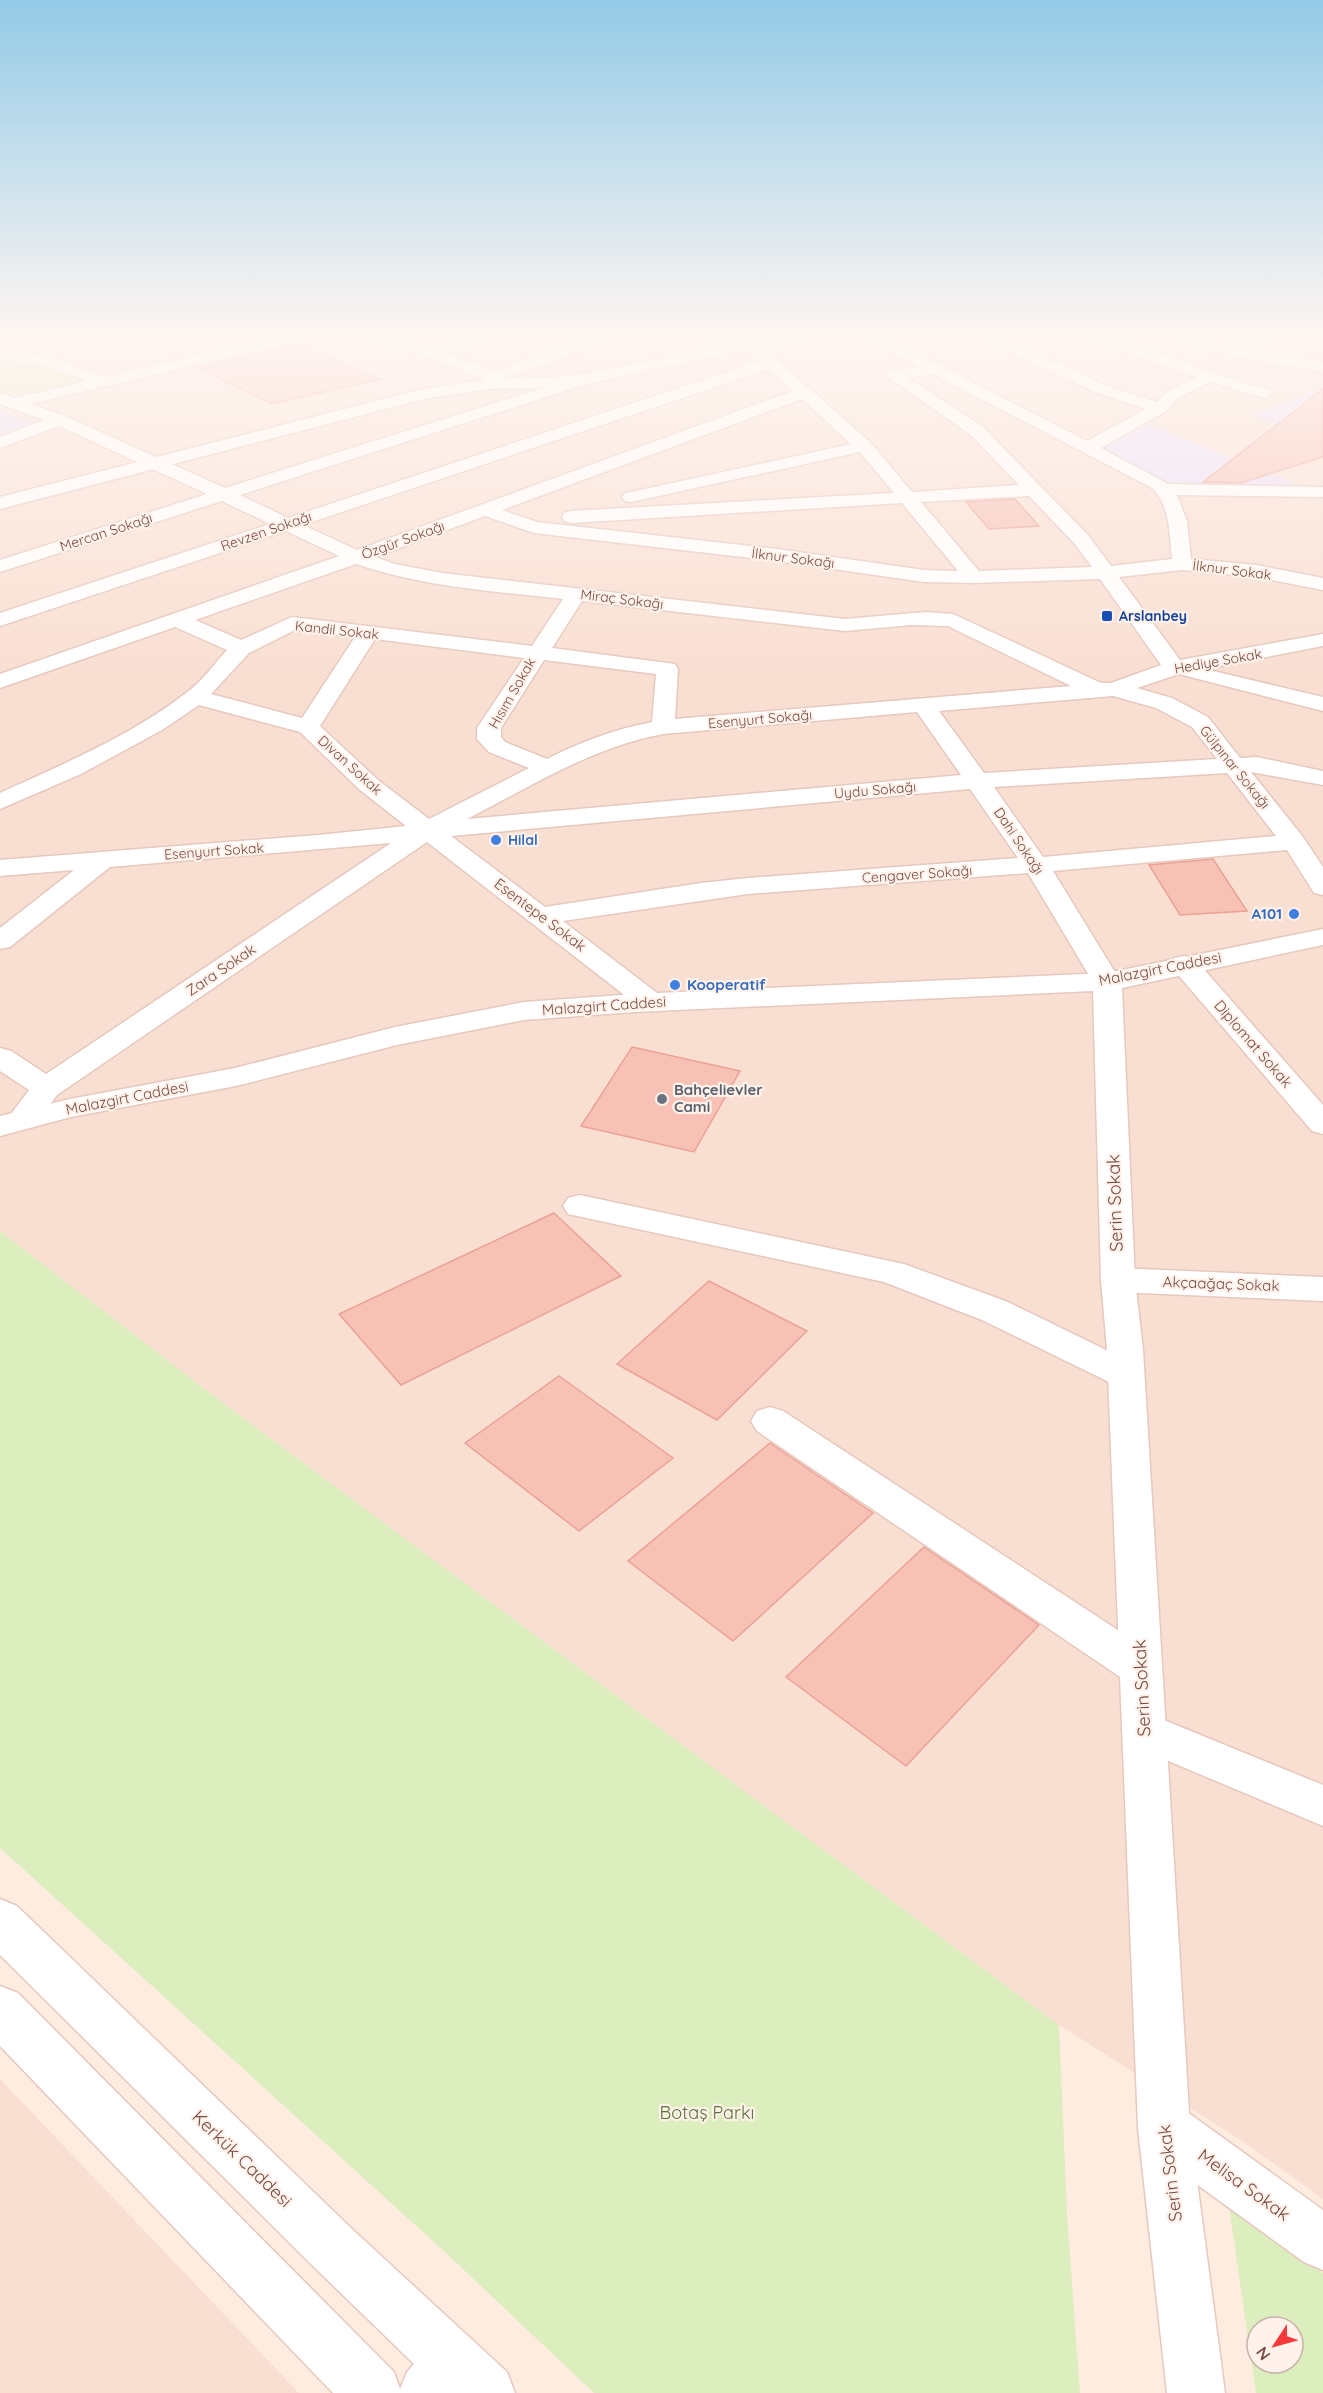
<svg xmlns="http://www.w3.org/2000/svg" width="1323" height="2393" font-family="Quicksand,sans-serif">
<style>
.residential{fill:#f9dfd2}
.education{fill:#eadefb}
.green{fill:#dceebe;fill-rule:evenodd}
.building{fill:#f7c1b6;stroke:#eba295;stroke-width:1.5}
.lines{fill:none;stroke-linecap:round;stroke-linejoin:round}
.minor-casing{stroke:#e6c8be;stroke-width:3}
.tertiary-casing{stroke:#e6c8be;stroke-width:3}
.minor{fill:#fff;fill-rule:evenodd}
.tertiary{fill:#fff;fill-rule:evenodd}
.transit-dot{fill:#1a4fb4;stroke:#fff2ea;stroke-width:2}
.shop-dot{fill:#3f7fe0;stroke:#fff2ea;stroke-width:2}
.worship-dot{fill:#6b7280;stroke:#fff2ea;stroke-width:2}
.labels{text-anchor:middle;stroke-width:4.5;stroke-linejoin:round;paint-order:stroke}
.far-street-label{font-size:14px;fill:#794c45;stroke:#fff2ea}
.far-transit-label{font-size:14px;font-weight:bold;fill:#164399;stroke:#fff2ea;text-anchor:start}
.far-shop-label{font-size:14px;font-weight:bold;fill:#366cbe;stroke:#fff2ea;text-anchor:start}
.shop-label{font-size:15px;font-weight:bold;fill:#366cbe;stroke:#fff2ea;text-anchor:end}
.street-label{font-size:15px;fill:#794c45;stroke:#fff2ea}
.worship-label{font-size:15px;font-weight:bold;fill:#5b616d;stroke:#fff2ea;text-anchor:start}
.near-street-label{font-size:18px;fill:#794c45;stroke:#fff2ea}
.near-park-label{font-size:18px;fill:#577337;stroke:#fff2ea}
</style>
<rect width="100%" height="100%" fill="#ffece1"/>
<g class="residential">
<polygon points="0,337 1323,337 1323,2199 1242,2141 1059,2025 227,1406 0,1231"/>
<polygon points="0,2079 299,2393 0,2393"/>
</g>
<g class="education">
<polygon points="1323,387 1323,439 1252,416"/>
<polygon points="0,411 33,424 0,435"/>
<polygon points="1147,424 1297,484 1172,486 1096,447"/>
</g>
<g class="green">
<polygon points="0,360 44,362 82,381 15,397 0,391"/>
<polygon points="0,1231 227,1406 1059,2025 1067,2213 1080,2393 594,2393 446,2253 0,1848"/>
<path d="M 1228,2200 L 1323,2273 L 1323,2393 L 1256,2393 ZM 1257,2327 L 1293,2327 L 1293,2363 L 1257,2363 Z"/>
</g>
<g class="building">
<polygon points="299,345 380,379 272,404 195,367"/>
<polygon points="1323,389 1323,457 1241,483 1203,482"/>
<polygon points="1015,499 1039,526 989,529 966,502"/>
<polygon points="1213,859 1247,911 1180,915 1149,865"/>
<polygon points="632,1047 740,1071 694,1152 581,1126"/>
<polygon points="554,1213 621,1276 401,1385 339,1314"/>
<polygon points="709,1281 807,1331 717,1420 617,1364"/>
<polygon points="559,1376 673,1458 579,1531 465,1443"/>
<polygon points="770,1443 873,1513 733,1641 628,1561"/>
<polygon points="924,1547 1039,1625 906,1766 786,1677"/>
</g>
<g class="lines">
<defs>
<g id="minor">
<path d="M 275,337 L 303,337 L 296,341 L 31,404 L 65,416 L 225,488 L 584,375 L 590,373 L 598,378 L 596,381 L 240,495 L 288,518 L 760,361 L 746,349 L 707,340 L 705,337 L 736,337 L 756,342 L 870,442 L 912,492 L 1019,485 L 971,435 L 885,375 L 893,370 L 919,367 L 866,337 L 885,337 L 1087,441 L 1146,409 L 1095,392 L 978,337 L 998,337 L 1107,386 L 1157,402 L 1165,393 L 1196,377 L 1095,340 L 1093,337 L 1115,337 L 1215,374 L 1270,390 L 1272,393 L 1264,398 L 1210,382 L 1177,399 L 1166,411 L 1101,448 L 1168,484 L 1323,487 L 1323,497 L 1177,495 L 1187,521 L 1191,559 L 1256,565 L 1323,578 L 1323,590 L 1256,577 L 1182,570 L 1119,577 L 1180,660 L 1323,634 L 1323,646 L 1205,669 L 1323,697 L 1323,711 L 1179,674 L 1137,688 L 1172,698 L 1208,717 L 1240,758 L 1257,757 L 1323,771 L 1323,785 L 1251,772 L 1303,837 L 1323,867 L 1323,895 L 1314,893 L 1287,850 L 1053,871 L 1121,982 L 1117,988 L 1107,991 L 1097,988 L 1093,982 L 1028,873 L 748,894 L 563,921 L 661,996 L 665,1002 L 661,1008 L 651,1011 L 641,1008 L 427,842 L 57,1095 L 35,1125 L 24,1128 L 13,1125 L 8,1118 L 29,1090 L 0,1071 L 0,1048 L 11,1051 L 46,1074 L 391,843 L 110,867 L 10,947 L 0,949 L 0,928 L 74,870 L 0,876 L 0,860 L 318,835 L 406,826 L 360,790 L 300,732 L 199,705 L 162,730 L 81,774 L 0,809 L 0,793 C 63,764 131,736 186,693 C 202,682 214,664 227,650 L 175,627 L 0,688 L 0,674 L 339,556 L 286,531 L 0,626 L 0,613 L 270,524 L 222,501 L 0,572 L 0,560 L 207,494 L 59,426 L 0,448 L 0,437 L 44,420 L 0,404 L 0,393 L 14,398 L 87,381 L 44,364 L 0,361 L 0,351 L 46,355 L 105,377 ZM 769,369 L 793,391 L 357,550 L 303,525 ZM 933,374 L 1152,488 C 1171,507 1169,534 1172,559 L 1111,566 L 1088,535 L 983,427 L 908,378 ZM 802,399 L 851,444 L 631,492 L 625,493 L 622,497 L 625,501 L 631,502 L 860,452 L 894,493 L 571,511 L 564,513 L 562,517 L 564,521 L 571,523 L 902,503 L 958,571 L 924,570 L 777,549 L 537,522 L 502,510 ZM 1029,496 L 1074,543 L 1092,567 L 979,571 L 921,502 ZM 485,516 L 534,533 L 777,561 L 924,582 L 974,583 L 1100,579 L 1161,665 L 1111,683 L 1101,683 L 953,614 L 926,612 L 845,619 L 442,573 L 395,564 L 375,557 ZM 356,564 C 423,587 493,591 563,599 L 532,646 L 292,617 L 241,640 L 195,620 ZM 582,601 L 845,631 L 912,625 L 948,626 L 1071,686 L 675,719 L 678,669 L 675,664 L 552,648 ZM 295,630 L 355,637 L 302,718 L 211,694 L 249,653 ZM 375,639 L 524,658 L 477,728 L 477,739 L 489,752 L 529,768 L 429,819 L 378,780 L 320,726 ZM 544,660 L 656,674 L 652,722 C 616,729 580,742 547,759 L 505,742 L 501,737 L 501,728 ZM 1113,696 L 1156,708 L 1192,727 L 1217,759 L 984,773 L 939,711 ZM 917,712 L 961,775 L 467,819 C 530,787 592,747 663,734 ZM 1227,773 L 1276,836 L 1043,857 L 994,787 ZM 970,789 L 1018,858 L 748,878 L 701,883 L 545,907 L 451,836 Z"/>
<polygon points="368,337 393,337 432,349 464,337 486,337 447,354 496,372 586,337 608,337 606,340 502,380 495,387 489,389 481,384 485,379 428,357 370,340"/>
<polygon points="1244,337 1271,337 1269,340 1219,353 1211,348 1214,345"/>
<polygon points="1184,956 1194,958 1323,1105 1323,1134 1312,1131 1174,970 1170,964 1174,958"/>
<polygon points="580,1195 904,1264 1008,1302 1139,1366 1144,1375 1139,1384 1126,1388 1113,1384 982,1320 884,1282 568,1214 563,1206 568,1198"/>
<polygon points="1118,1268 1323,1277 1323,1301 1118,1292 1106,1288 1101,1280 1106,1272"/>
<polygon points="770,1407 783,1411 1156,1655 1162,1668 1156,1681 1141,1686 1126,1681 757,1431 751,1421 757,1411"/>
<polygon points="1144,1712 1323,1785 1323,1826 1128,1744 1122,1731 1128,1718"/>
<polygon points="1164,2102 1183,2109 1323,2210 1323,2270 1304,2262 1145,2147 1138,2128 1145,2109"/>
</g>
<g id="tertiary">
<polygon points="772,337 812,337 805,341 738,352 590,383 543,388 489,389 424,399 0,509 0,497 423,389 489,379 543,378 590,373"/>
<polygon points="1176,337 1201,337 1229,346 1323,362 1323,372 1227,355 1178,340"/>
<polygon points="1323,929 1323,945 1122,988 1135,1280 1143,1350 1190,2128 1225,2393 1167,2393 1138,2128 1107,1350 1101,1280 1093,991 635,1012 524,1020 397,1045 236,1086 71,1117 0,1136 0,1116 70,1099 235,1068 395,1027 524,1002 635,994 1107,973"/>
<polygon points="0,1899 17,1906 352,2229 507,2372 515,2393 333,2393 0,2046 0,1986 18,1993 394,2372 400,2389 407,2372 414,2364 314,2267 0,1955"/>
</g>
</defs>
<use href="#minor" class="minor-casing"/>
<use href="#tertiary" class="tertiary-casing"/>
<use href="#minor" class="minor"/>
<use href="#tertiary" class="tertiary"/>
</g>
<linearGradient id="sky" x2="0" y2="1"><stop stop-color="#93cae7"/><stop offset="0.5" stop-color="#fff6f2"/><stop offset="1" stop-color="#fff6f2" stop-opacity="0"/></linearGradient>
<rect width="1323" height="672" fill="url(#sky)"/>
<rect class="transit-dot" x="1101" y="610" width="12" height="12" rx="3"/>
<g class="shop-dot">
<circle cx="496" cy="840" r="6"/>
<circle cx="1294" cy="914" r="6"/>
<circle cx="675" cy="985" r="6"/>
</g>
<circle class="worship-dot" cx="662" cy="1099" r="6"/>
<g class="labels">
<g class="far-street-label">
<text transform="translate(266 531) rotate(-19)" y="5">Revzen Sokağı</text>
<text transform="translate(106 532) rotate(-18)" y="5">Mercan Sokağı</text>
<text transform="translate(403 540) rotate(-20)" y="5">Özgür Sokağı</text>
<text transform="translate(793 558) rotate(7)" y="5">İlknur Sokağı</text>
<text transform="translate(1232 570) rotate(7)" y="5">İlknur Sokak</text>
<text transform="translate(622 599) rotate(7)" y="5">Miraç Sokağı</text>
<text transform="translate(337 630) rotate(6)" y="5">Kandil Sokak</text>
<text transform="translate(1218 661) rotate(-10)" y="5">Hediye Sokak</text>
<text transform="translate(512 693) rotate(-60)" y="5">Hısım Sokak</text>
<text transform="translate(760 719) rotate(-5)" y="5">Esenyurt Sokağı</text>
<text transform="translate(350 765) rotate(42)" y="5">Divan Sokak</text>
<text transform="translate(1235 767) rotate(51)" y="5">Gülpınar Sokağı</text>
<text transform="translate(875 790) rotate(-5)" y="5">Uydu Sokağı</text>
<text transform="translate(1019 841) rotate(56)" y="5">Dahi Sokağı</text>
<text transform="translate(214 851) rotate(-4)" y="5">Esenyurt Sokak</text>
<text transform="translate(917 874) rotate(-4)" y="5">Cengaver Sokağı</text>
</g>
<g class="far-transit-label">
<text x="1119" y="621">Arslanbey</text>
</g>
<g class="far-shop-label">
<text x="508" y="845">Hilal</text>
</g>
<g class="shop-label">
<text x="1282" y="919">A101</text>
<text x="687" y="990" text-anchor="start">Kooperatif</text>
</g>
<g class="street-label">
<text transform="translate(540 915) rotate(37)" y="5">Esentepe Sokak</text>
<text transform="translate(1160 969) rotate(-11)" y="5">Malazgirt Caddesi</text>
<text transform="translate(221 970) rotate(-34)" y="5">Zara Sokak</text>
<text transform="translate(604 1006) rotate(-4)" y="5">Malazgirt Caddesi</text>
<text transform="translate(1253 1044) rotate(49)" y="5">Diplomat Sokak</text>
<text transform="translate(127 1098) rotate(-11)" y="5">Malazgirt Caddesi</text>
<text transform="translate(1221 1284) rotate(2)" y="5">Akçaağaç Sokak</text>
</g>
<g class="worship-label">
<text x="674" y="1095">Bahçelievler<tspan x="674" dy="17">Cami</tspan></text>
</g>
<g class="near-street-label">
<text transform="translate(1115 1203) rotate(-92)" y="6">Serin Sokak</text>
<text transform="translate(1142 1688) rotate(-93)" y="6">Serin Sokak</text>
<text transform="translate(242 2159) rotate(44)" y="6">Kerkük Caddesi</text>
<text transform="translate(1170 2173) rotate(-97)" y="6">Serin Sokak</text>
<text transform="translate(1244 2185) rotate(36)" y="6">Melisa Sokak</text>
</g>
<g class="near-park-label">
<text x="707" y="2119">Botaş Parkı</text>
</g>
</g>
<g transform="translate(1275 2345) rotate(234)"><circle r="28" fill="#fff2ea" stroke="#c9b0a8" stroke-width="1.5"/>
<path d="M0-4.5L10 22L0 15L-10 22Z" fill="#f5393b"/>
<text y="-9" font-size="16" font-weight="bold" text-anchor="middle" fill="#794c45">N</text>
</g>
</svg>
